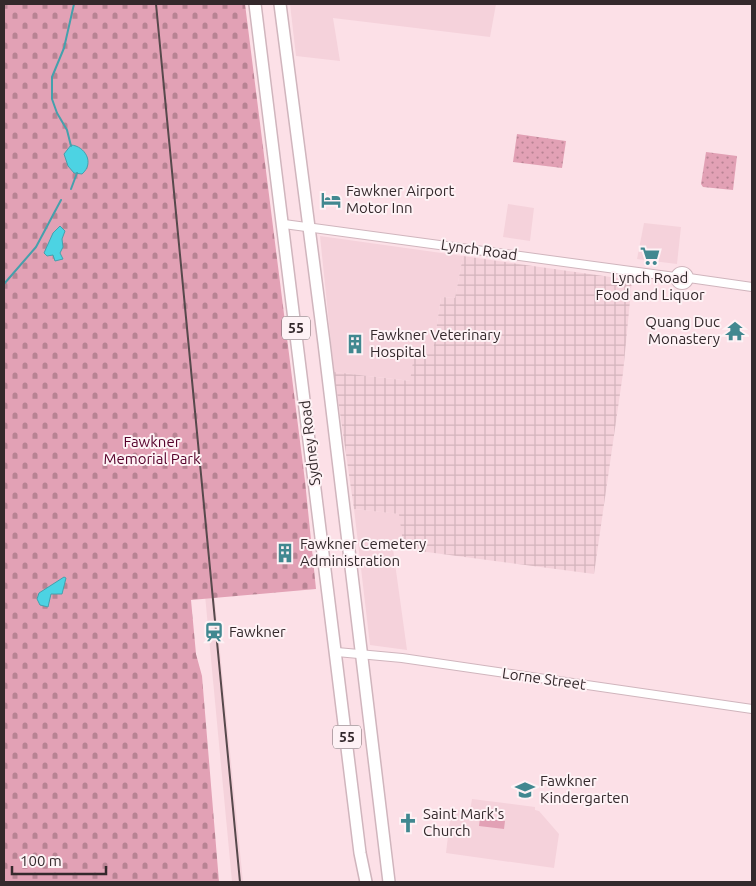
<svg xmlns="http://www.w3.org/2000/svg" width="756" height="886" font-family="Ubuntu,sans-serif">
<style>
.built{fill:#f5d2db}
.industrial{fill:url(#industrial-grid)}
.green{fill:#e2a1b5}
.cemetery{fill:url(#cemetery-stones)}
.park{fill:url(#park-dots)}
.water{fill:#4cd3e3;stroke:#45a0ac}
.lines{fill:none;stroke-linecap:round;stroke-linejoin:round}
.stream{stroke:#45a0ac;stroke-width:2}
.minor-casing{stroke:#d0b5bd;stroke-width:10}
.highway-casing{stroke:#d0b5bd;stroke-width:14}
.minor{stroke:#fff;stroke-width:8}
.highway{stroke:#fff;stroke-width:11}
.rail{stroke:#57494c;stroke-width:2}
.labels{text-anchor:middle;stroke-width:4;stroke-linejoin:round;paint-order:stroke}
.shield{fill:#fef2f5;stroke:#716568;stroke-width:1}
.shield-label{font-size:14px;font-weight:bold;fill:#34292c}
.poi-label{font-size:15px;fill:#34292c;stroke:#fef2f5;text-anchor:start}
.street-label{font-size:15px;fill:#34292c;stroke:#fef2f5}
.park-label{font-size:15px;fill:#55012a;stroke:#fef2f5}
</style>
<defs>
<pattern id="industrial-grid" width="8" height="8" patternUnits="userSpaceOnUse" patternTransform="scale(1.25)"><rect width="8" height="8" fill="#f5d2db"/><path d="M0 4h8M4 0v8" fill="none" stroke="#d3b4bc"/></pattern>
<pattern id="cemetery-stones" width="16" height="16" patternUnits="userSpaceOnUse" patternTransform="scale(1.25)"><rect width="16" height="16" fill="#e2a1b5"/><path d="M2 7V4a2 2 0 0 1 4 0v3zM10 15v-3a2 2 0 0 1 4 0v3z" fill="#b88393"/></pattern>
<pattern id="park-dots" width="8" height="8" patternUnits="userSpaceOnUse" patternTransform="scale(1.25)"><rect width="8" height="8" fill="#e2a1b5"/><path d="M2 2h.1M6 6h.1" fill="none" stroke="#b88393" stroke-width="1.8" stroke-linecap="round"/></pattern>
</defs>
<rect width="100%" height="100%" fill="#fce0e7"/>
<g class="built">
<polygon points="290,4 496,4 490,37 333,18 340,61 296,56"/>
<polygon points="508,204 534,208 530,241 503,237"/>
<polygon points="644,223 681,227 677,264 637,259"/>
<polygon points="320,236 463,256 455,298 441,297 433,351 411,381 334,372"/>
<polygon points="354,509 400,514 404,549 393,549 407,650 370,645"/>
<polygon points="198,521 207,521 243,882 232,882"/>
<polygon points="472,799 535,807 535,810 539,811 559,834 554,868 446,853 451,811 449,809 470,811"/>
</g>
<polygon class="industrial" points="463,256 632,280 623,373 594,574 404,549 399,514 354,509 334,372 410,381 415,349 433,351 441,297 455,298"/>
<polygon class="green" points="480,818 505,821 504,829 479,826"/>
<polygon class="cemetery" points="4,4 245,4 305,481 316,589 191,600 196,654 202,676 219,882 4,882"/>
<g class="park">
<polygon points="517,134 566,141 562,168 513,162"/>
<polygon points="706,152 737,156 733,190 703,187 701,184"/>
</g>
<g class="water">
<path d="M 71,145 C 85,146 95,163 82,174 L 74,173 L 68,166 L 64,154 Z"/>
<polygon points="60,226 65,231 62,239 63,247 60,253 63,259 55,261 53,255 47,256 44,253 53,233"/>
<polygon points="64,577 66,578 62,594 51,594 48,607 40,605 37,599 39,593"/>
</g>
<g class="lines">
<g class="stream">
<polyline points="71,146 67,130 57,113 52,99 52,77 64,48 74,4"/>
<polyline points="71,189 77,173"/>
<polyline points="4,284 36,247 61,200"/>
</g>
<defs>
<g id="minor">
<polyline points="284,224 675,277"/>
<circle cx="682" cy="278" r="7"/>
<polyline points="689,278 752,287"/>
<polyline points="337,652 402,658 752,709"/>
</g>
<g id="highway">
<polyline points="255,4 360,853 366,882"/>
<polyline points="280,4 324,343 389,882"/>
</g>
</defs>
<use href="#minor" class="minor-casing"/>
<use href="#highway" class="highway-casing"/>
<use href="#minor" class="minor"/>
<use href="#highway" class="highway"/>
<polyline class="rail" points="156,4 240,882"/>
</g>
<defs>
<symbol id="hotel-bare" viewBox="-9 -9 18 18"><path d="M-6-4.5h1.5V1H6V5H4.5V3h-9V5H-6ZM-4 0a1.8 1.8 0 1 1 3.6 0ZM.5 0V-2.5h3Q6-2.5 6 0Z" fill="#418890" stroke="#fef2f5" stroke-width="2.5" paint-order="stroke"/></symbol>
<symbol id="supermarket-bare" viewBox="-9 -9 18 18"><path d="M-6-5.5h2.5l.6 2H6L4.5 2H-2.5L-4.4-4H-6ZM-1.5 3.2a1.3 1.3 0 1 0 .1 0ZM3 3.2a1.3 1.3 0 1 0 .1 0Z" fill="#418890" stroke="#fef2f5" stroke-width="2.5" paint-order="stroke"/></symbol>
<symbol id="temple-bare" viewBox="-9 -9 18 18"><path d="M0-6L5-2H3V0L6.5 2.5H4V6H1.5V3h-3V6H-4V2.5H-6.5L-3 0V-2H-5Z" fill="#418890" stroke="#fef2f5" stroke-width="2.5" paint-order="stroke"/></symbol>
<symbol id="building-bare" viewBox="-9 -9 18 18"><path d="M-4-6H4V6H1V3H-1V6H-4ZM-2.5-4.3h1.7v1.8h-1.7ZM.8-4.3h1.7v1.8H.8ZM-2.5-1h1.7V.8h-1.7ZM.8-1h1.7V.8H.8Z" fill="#418890" stroke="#fef2f5" stroke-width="2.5" paint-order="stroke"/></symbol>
<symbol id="station-bare" viewBox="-9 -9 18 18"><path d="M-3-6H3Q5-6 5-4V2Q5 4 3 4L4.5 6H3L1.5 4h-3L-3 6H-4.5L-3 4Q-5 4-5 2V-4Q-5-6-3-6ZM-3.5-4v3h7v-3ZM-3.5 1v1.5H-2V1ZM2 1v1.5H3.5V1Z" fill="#418890" stroke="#fef2f5" stroke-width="2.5" paint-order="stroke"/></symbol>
<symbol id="school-bare" viewBox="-9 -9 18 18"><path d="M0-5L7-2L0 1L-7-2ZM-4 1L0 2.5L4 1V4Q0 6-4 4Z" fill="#418890" stroke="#fef2f5" stroke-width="2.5" paint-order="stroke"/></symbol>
<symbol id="church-bare" viewBox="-9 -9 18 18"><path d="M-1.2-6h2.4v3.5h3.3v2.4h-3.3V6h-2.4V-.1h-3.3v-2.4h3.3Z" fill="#418890" stroke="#fef2f5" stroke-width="2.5" paint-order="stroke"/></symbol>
</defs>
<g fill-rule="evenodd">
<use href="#hotel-bare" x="317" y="186" width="28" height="28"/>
<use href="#supermarket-bare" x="636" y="242" width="28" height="28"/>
<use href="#temple-bare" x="721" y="317" width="28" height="28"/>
<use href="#building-bare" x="341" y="330" width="28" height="28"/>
<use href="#building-bare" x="271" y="539" width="28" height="28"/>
<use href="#station-bare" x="200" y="618" width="28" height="28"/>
<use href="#school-bare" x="511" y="776" width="28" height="28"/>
<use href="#church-bare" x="394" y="809" width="28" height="28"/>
</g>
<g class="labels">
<g class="shield">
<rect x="282" y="316.5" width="28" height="23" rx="4"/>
<rect x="333" y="725.5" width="28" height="23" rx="4"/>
</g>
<g class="shield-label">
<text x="296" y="333">55</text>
<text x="347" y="742">55</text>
</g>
<g class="poi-label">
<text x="346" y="196">Fawkner Airport<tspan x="346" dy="17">Motor Inn</tspan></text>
<text x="650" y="283" text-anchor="middle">Lynch Road<tspan x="650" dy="17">Food and Liquor</tspan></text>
<text x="720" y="327" text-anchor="end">Quang Duc<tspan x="720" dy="17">Monastery</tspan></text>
<text x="370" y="340">Fawkner Veterinary<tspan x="370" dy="17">Hospital</tspan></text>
<text x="300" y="549">Fawkner Cemetery<tspan x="300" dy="17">Administration</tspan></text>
<text x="229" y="637">Fawkner</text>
<text x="540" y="786">Fawkner<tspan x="540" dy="17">Kindergarten</tspan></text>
<text x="423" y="819">Saint Mark's<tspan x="423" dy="17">Church</tspan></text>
</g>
<g class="street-label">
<text transform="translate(479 250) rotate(8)" y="5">Lynch Road</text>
<text transform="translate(310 443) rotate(-97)" y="5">Sydney Road</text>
<text transform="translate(544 679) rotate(8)" y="5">Lorne Street</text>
</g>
<g class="park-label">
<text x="152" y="447">Fawkner<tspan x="152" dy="17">Memorial Park</tspan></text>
</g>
</g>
<rect width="756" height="886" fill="none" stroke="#34292c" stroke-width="10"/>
<path d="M12 866v8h94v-8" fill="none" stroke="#34292c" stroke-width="2.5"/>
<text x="20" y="866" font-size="15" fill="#34292c" stroke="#fef2f5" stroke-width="4" paint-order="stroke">100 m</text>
</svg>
